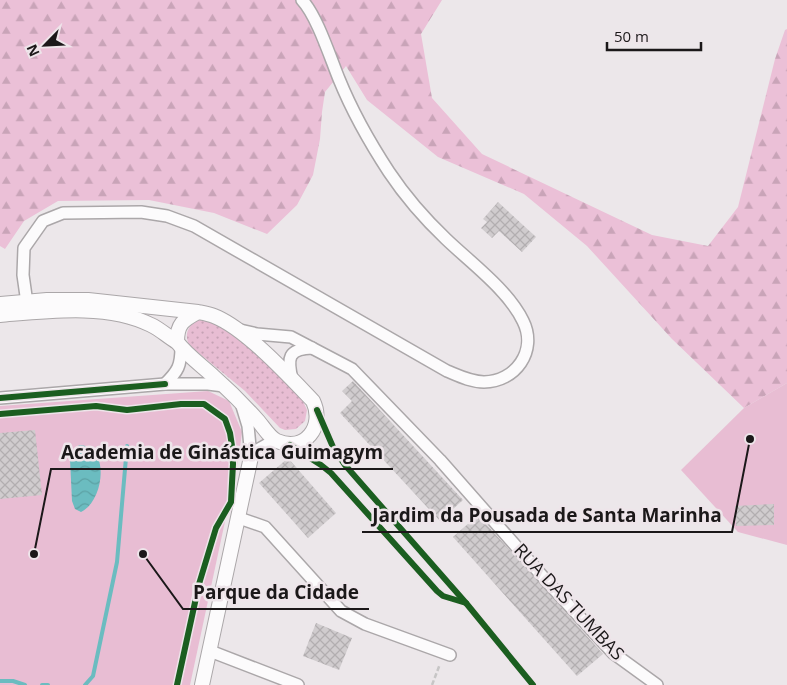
<svg xmlns="http://www.w3.org/2000/svg" width="787" height="685" font-family="'Open Sans',sans-serif">
<style>
.grass{fill:url(#grass-dots)}
.forest{fill:url(#forest-firs)}
.park{fill:#e8bdd3}
.water{fill:url(#water-waves)}
.lines{fill:none;stroke-linecap:round;stroke-linejoin:round}
.stream{stroke:#6bbcc0;stroke-width:4}
.building{fill:url(#building-cross-hatch)}
.minor-casing{stroke:#aba7a9;stroke-width:14}
.tertiary-casing{stroke:#aba7a9;stroke-width:16}
.path{stroke:#c7c6c6;stroke-width:2.5;stroke-dasharray:5 2.5;stroke-linecap:butt}
.minor{stroke:#fcfbfc;stroke-width:11}
.tertiary{stroke:#fcfbfc;stroke-width:14}
.cycleway-casing{stroke:#eee5ea;stroke-width:9}
.cycleway{stroke:#1b5e20;stroke-width:6}
.labels{text-anchor:middle;stroke-width:5;stroke-linejoin:round;paint-order:stroke}
.street-label{font-size:18px;fill:#1b1819;stroke:#eee5ea}
.leader{fill:none;stroke:#1b1819;stroke-width:2}
.callout-dot{fill:#1b1819;stroke:#eee5ea;stroke-width:2}
.callout-label{font-size:19px;text-anchor:middle;font-weight:bold;fill:#1b1819;stroke:#eee5ea;stroke-width:5;stroke-linejoin:round;paint-order:stroke}
</style>
<defs>
<pattern id="grass-dots" width="8" height="8" patternUnits="userSpaceOnUse" patternTransform="scale(1.25)"><rect width="8" height="8" fill="#e8bdd3"/><path d="M2 2h.1M6 6h.1" fill="none" stroke="#c6a2b5" stroke-width="1.8" stroke-linecap="round"/></pattern>
<pattern id="forest-firs" width="22" height="20" patternUnits="userSpaceOnUse" patternTransform="scale(1.25)"><rect width="22" height="20" fill="#ebc0d7"/><path d="M5 1l3.5 6h-7zM16 11l3.5 6h-7z" fill="#c9a4b8"/></pattern>
<pattern id="water-waves" width="16" height="10" patternUnits="userSpaceOnUse" patternTransform="scale(1.25)"><rect width="16" height="10" fill="#6bbcc0"/><path d="M0 5q4-4 8 0t8 0" fill="none" stroke="#5ca1a4"/></pattern>
<pattern id="building-cross-hatch" width="8" height="8" patternUnits="userSpaceOnUse" patternTransform="scale(1.25)"><rect width="8" height="8" fill="#d0ccce"/><path d="M0 0l8 8M0 8l8-8" fill="none" stroke="#b2aeb0"/></pattern>
</defs>
<rect width="100%" height="100%" fill="#ece7ea"/>
<path class="grass" d="M 199,319 L 215,322 L 243,342 L 264,360 L 302,399 L 307,410 L 305,421 L 296,429 L 285,430 L 280,428 L 245,391 L 189,345 C 184,334 188,325 199,319 Z"/>
<polygon class="forest" points="0,0 442,0 421,34 432,98 482,154 652,235 708,246 738,207 775,59 785,30 787,29 787,383 744,408 672,339 587,246 524,194 438,157 367,100 346,66 325,92 322,112 320,139 313,175 297,205 267,234 214,213 149,200 58,201 24,221 5,249 0,246"/>
<g class="park">
<polygon points="787,383 787,545 738,532 681,470 744,408"/>
<polygon points="208,391 229,401 242,432 239,456 190,685 0,685 0,406"/>
</g>
<path class="water" d="M 79,445 C 111,446 104,501 81,512 L 75,509 L 72,501 L 70,459 Z"/>
<g class="lines">
<g class="stream">
<polyline points="0,681 13,681 25,685"/>
<polyline points="42,685 48,685"/>
<polyline points="85,685 93,676 117,562 127,446"/>
</g>
</g>
<g class="building">
<polygon points="498,202 536,237 522,252 499,231 492,238 481,228 487,222 483,219"/>
<polygon points="353,381 463,500 440,521 340,413 352,401 342,391"/>
<polygon points="35,430 42,495 0,499 0,433"/>
<polygon points="288,458 336,513 308,538 259,483"/>
<polygon points="774,504 774,525 736,526 735,506"/>
<polygon points="478,515 603,654 577,676 453,537"/>
<polygon points="316,623 352,638 339,670 303,656"/>
</g>
<g class="lines">
<defs>
<g id="minor">
<path d="M 28,310 L 23,275 L 24,248 L 43,221 L 63,213 L 141,212 L 167,216 L 194,226 L 447,371 C 459,376 471,382 484,382 C 515,382 538,351 523,321 C 508,290 471,263 446,239 C 425,219 405,196 389,172 C 370,143 352,111 339,79 C 330,57 317,16 302,0"/>
<polyline points="240,330 257,334 291,337 352,369 440,460 551,586 613,653 657,685"/>
<path d="M 292,379 C 287,358 288,349 312,348"/>
<path d="M 165,384 C 178,371 181,366 181,347"/>
<polyline points="0,398 165,384 208,384 224,386"/>
<polyline points="241,403 248,426 251,457"/>
<polyline points="251,457 259,449 275,440"/>
<polyline points="239,518 265,527 341,611 365,624 450,655"/>
<polyline points="210,651 298,685"/>
</g>
<g id="tertiary">
<path d="M 0,304 L 47,300 L 88,300 L 198,312 C 203,313 209,314 214,316 C 245,328 289,376 313,401 C 325,426 305,453 277,441 C 270,438 264,428 259,422 C 244,405 229,390 213,376 C 201,365 187,355 177,342 C 177,324 183,320 198,312"/>
<path d="M 0,315 C 47,311 108,303 151,325 C 160,329 168,337 177,342"/>
<polyline points="202,685 251,457"/>
</g>
</defs>
<use href="#minor" class="minor-casing"/>
<use href="#tertiary" class="tertiary-casing"/>
<polyline class="path" points="432,685 440,664"/>
<use href="#minor" class="minor"/>
<use href="#tertiary" class="tertiary"/>
<defs>
<g id="cycleway">
<polyline points="0,398 165,384"/>
<polyline points="317,410 333,447 345,465 466,603 533,685"/>
<polyline points="0,414 96,406 127,410 181,404 204,404 225,419 230,433 232,446 233,464 231,502 216,528 199,584 177,685"/>
<polyline points="290,445 321,465 331,473 437,591 443,596 466,603"/>
</g>
</defs>
<use href="#cycleway" class="cycleway-casing"/>
<use href="#cycleway" class="cycleway"/>
</g>
<g class="labels">
<g class="street-label">
<text transform="translate(569 602) rotate(47)" y="6">RUA DAS TUMBAS</text>
</g>
</g>
<path class="leader" d="M34 554L51 469H393M750 439L732 532H362M143 554L183 609H369"/>
<g class="callout-dot">
<circle cx="34" cy="554" r="5"/>
<circle cx="750" cy="439" r="5"/>
<circle cx="143" cy="554" r="5"/>
</g>
<g class="callout-label">
<text x="222" y="459">Academia de Ginástica Guimagym</text>
<text x="547" y="522">Jardim da Pousada de Santa Marinha</text>
<text x="276" y="599">Parque da Cidade</text>
</g>
<g transform="translate(45 45) rotate(246)" stroke="#eee5ea" stroke-width="4" paint-order="stroke">
<path d="M0-4L9 19L0 12L-9 19Z" fill="#1b1819"/>
<text y="-8" font-size="14" font-weight="bold" text-anchor="middle" fill="#1b1819">N</text>
</g>
<path d="M607 42v8h94v-8" fill="none" stroke="#1b1819" stroke-width="2.5"/>
<text x="614" y="42" font-size="15" fill="#1b1819" stroke="#eee5ea" stroke-width="4" paint-order="stroke">50 m</text>
</svg>
